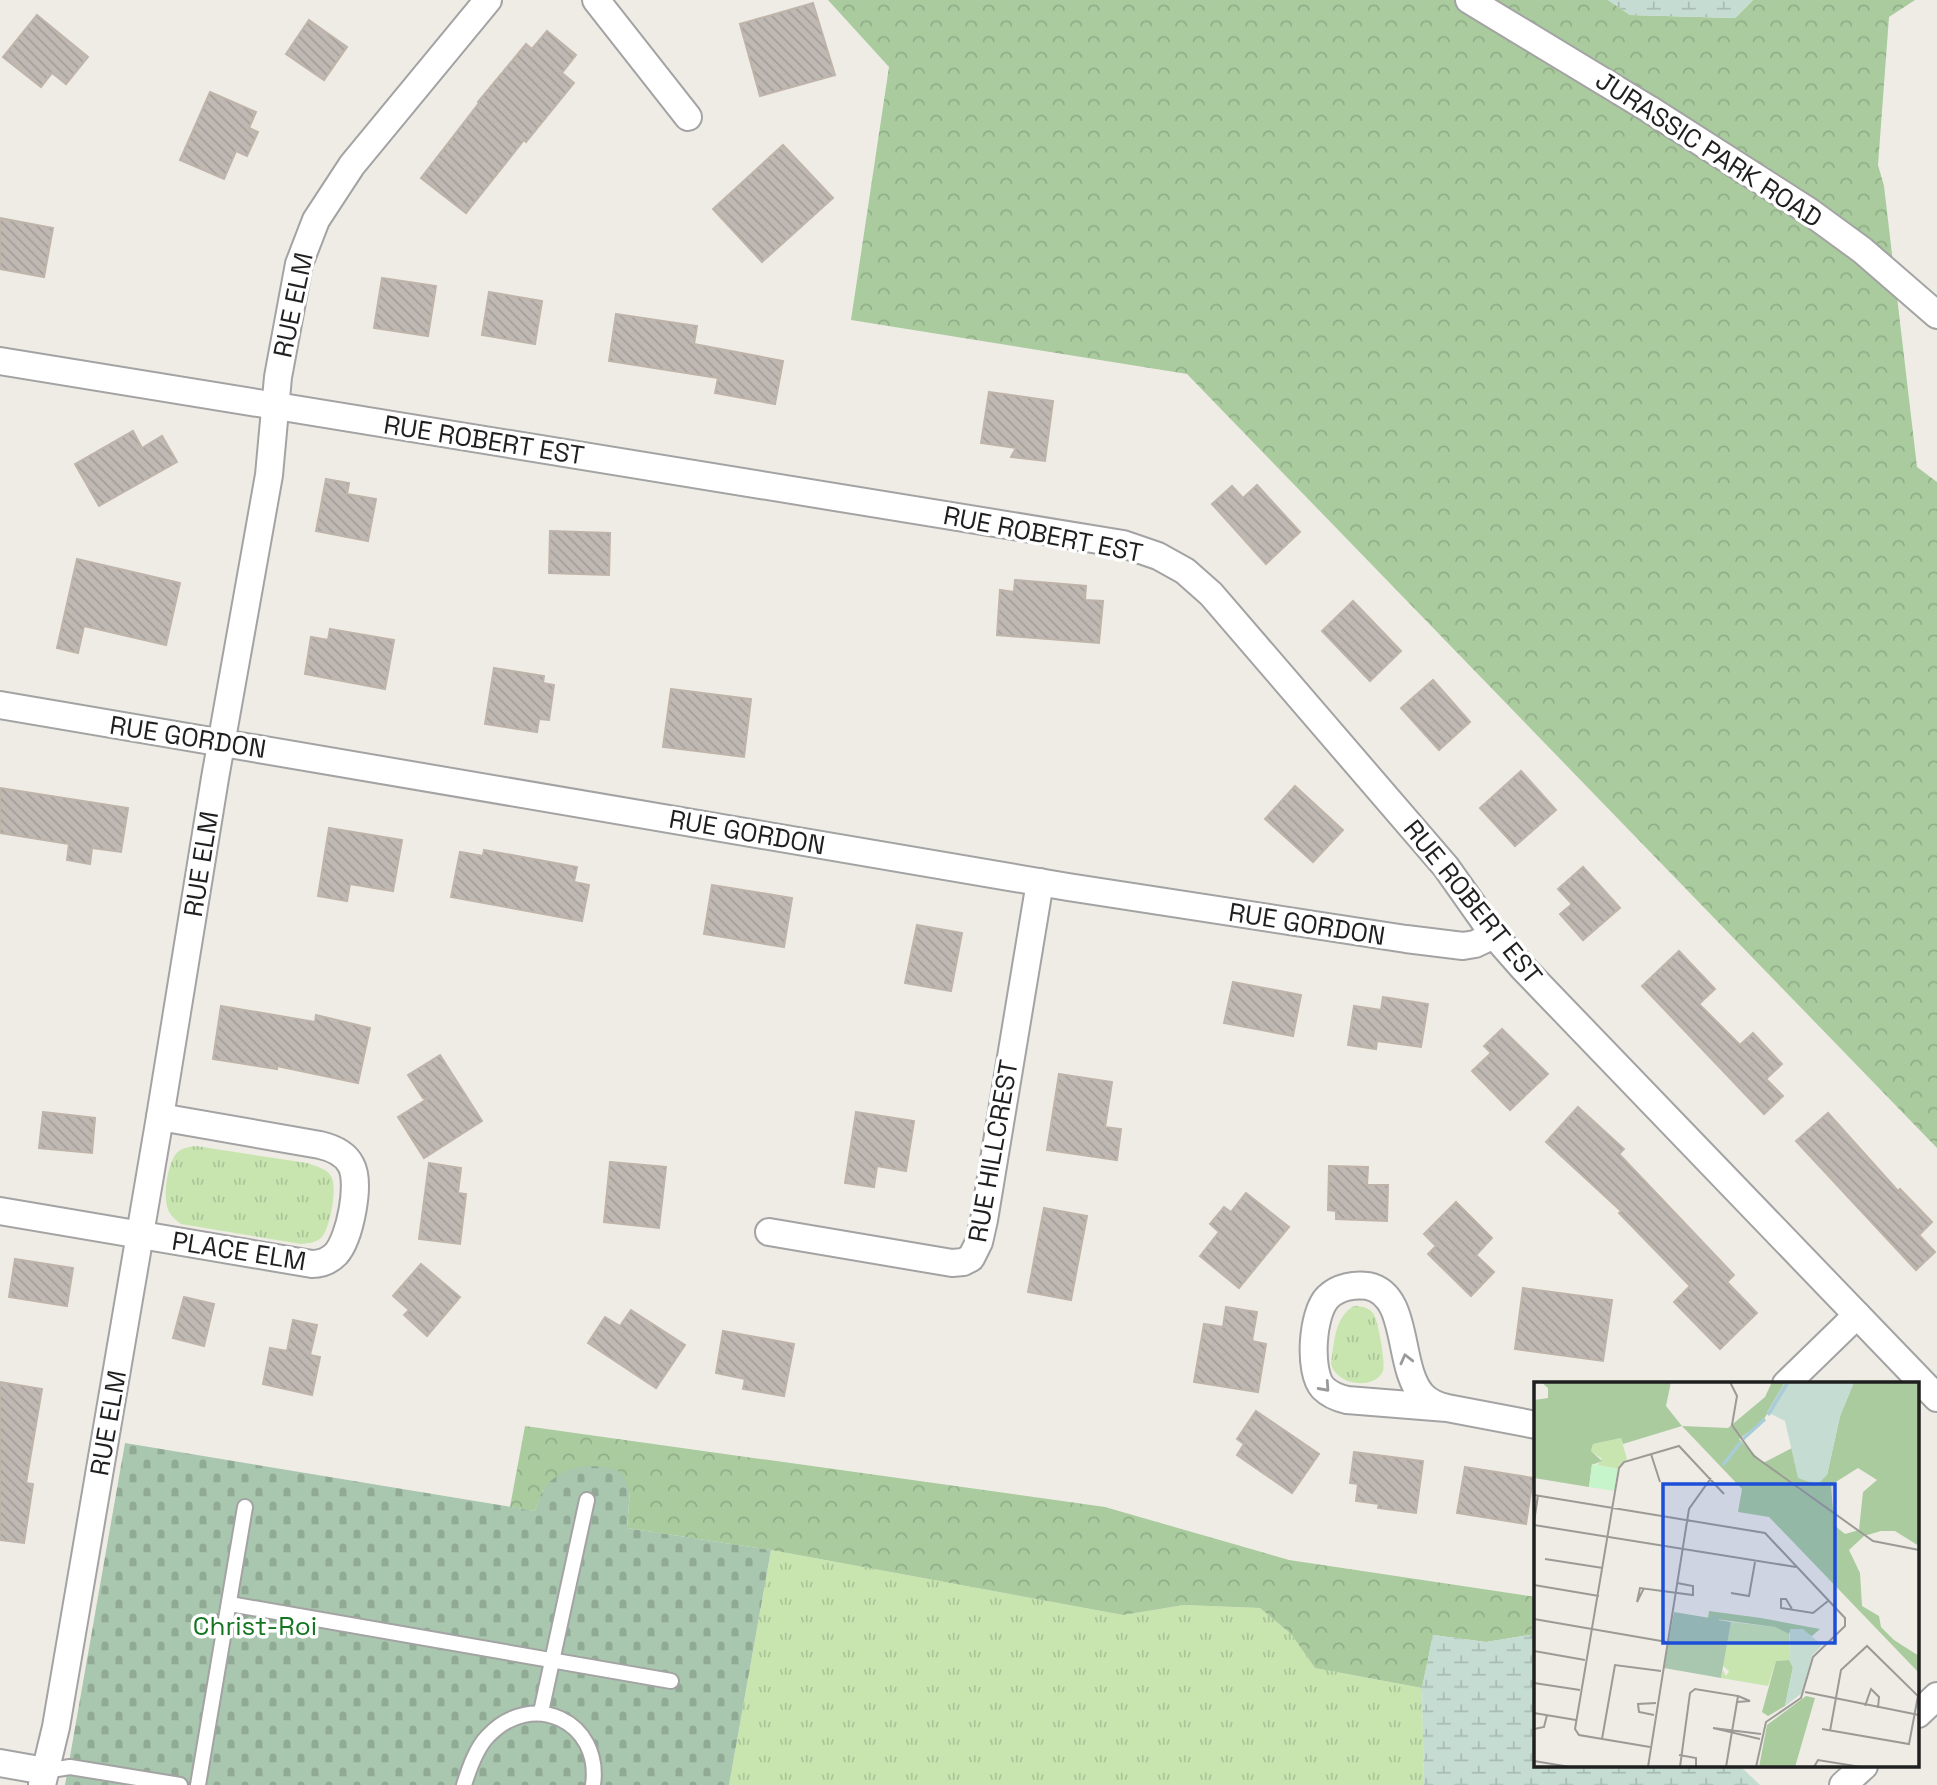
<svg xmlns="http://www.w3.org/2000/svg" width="1937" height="1785" font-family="'Space Grotesk',sans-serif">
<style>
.grass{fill:url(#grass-tufts)}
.forest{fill:url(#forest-crowns)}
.wetland{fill:url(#wetland-marsh)}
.cemetery{fill:url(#cemetery-stones)}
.building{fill:url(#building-back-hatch);stroke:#bfb4a9;stroke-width:2}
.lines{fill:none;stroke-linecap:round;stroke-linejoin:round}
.service-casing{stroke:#a3a3a3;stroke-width:18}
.minor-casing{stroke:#a3a3a3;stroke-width:30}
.service{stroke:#fff;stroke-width:14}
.minor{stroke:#fff;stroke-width:26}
.oneway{stroke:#9a9a9a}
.labels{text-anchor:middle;stroke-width:7;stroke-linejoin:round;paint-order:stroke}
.street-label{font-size:26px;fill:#1f1f1f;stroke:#fff}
.park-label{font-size:26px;fill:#147520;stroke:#fff}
.inset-river{fill:none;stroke:#aaccd9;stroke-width:3.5}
.inset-road{fill:none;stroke:#9c9a96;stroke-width:2}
.view{fill:#1d4ed8;fill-opacity:0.15;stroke:#1d4ed8;stroke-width:3.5}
.inset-edge{fill:none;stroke:#1f1f1f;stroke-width:3.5}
</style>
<defs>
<pattern id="grass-tufts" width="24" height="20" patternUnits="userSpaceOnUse" patternTransform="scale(1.75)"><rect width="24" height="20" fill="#c8e5b0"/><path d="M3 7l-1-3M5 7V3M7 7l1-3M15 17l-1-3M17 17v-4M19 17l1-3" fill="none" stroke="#abc497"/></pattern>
<pattern id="forest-crowns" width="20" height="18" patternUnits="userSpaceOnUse" patternTransform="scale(1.75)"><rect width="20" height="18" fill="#a9cb9e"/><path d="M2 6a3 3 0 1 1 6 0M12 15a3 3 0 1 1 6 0" fill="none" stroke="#91ae88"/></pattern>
<pattern id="wetland-marsh" width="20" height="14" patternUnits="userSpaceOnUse" patternTransform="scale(1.75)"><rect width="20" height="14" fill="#c4dcd2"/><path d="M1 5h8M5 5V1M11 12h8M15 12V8" fill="none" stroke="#a8bcb4"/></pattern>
<pattern id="cemetery-stones" width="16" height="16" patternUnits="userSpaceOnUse" patternTransform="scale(1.75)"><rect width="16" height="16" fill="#a9c6ae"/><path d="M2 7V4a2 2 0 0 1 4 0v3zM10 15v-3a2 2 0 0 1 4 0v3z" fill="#91aa95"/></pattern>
<pattern id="building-back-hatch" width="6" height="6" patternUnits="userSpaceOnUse" patternTransform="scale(1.75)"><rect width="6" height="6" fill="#bfb8b3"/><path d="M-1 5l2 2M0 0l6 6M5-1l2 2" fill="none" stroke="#a49e9a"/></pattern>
</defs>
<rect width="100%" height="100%" fill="#efece6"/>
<g class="grass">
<path d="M 196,1146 L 307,1163 C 315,1166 326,1168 331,1176 C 338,1187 330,1228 322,1237 C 316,1243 309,1243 301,1244 L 181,1224 C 177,1221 172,1217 169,1212 C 162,1199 167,1167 175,1155 C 180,1148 188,1147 196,1146 Z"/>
<path d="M 1354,1306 C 1361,1306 1368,1307 1373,1313 C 1378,1319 1386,1364 1383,1371 C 1375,1390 1337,1386 1331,1364 C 1334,1344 1334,1317 1354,1306 Z"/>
<polygon points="771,1550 1123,1615 1184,1605 1260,1608 1291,1634 1315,1668 1422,1688 1424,1785 729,1785"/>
</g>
<g class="forest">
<polygon points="828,0 1608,0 1630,15 1735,18 1753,0 1915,0 1889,17 1878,165 1884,186 1917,467 1937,482 1937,1148 1187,374 851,320 889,67"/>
<polygon points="525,1426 1105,1507 1289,1560 1536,1597 1536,1634 1486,1642 1433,1635 1422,1688 1315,1668 1291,1634 1260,1608 1184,1605 1123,1615 771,1550 627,1528 630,1491 543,1490 535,1511 510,1507"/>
</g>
<g class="wetland">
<polygon points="1608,0 1753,0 1735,18 1630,15"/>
<polygon points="1536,1634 1536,1766 1740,1766 1760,1785 1424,1785 1422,1688 1433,1635 1486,1642"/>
</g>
<path class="cemetery" d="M 125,1443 L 535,1511 C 538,1505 539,1496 543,1491 C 559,1464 595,1461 621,1472 L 630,1491 L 627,1528 L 771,1550 L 729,1785 L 65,1785 Z"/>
<g class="building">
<polygon points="813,3 835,75 760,96 740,24"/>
<polygon points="37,15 88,57 66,84 52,73 41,87 3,57"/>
<polygon points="309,20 347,47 324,80 286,54"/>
<polygon points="547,31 576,55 562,73 574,83 526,142 524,140 466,213 421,178 479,103 478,102 526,44 532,49"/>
<polygon points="210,92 256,112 249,128 258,132 247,156 236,151 224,179 180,160"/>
<polygon points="783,145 833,198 762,262 713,209"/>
<polygon points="0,218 53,228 44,277 0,269"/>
<polygon points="382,278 436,286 428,336 374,328"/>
<polygon points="489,292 542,301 535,344 482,335"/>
<polygon points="616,314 697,326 694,344 783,361 775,404 715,393 718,378 609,361"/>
<polygon points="989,392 1053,401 1045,461 1011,457 1016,448 981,443"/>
<polygon points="133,431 142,448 162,436 177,462 99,506 75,464"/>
<polygon points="326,479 349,483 347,494 376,499 368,541 316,531"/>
<polygon points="1257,485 1300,532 1266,564 1212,504 1232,486 1243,498"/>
<polygon points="550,531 610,533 609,575 549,573"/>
<polygon points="77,559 180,583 166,645 84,626 78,653 57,648"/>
<polygon points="1015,580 1086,586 1085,600 1103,601 1099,643 997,635 1000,590 1014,592"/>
<polygon points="1353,601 1401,651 1370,681 1322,631"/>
<polygon points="330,629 394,640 385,689 305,674 311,637 328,640"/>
<polygon points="494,668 544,676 543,683 554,685 549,720 539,719 537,732 485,724"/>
<polygon points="1433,680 1470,722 1439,750 1401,708"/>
<polygon points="671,689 751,699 744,757 663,747"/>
<polygon points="1521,771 1556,810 1515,846 1480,808"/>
<polygon points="1295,786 1343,830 1313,862 1265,819"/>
<polygon points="0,788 128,808 121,852 92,848 90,864 67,860 69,844 0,833"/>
<polygon points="329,828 402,840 393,891 350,884 347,901 318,896"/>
<polygon points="484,850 577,867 574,882 589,885 582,921 451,897 460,852 483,856"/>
<polygon points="1583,867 1620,908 1583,940 1560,914 1572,904 1558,889"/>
<polygon points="712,885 792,898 784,947 704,934"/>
<polygon points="917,925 962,933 951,991 905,983"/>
<polygon points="1679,951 1715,989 1699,1004 1740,1045 1753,1033 1782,1064 1766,1079 1783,1096 1764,1114 1642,986"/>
<polygon points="1233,982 1301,995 1293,1036 1224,1023"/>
<polygon points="1383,997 1428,1004 1421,1047 1377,1041 1376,1049 1348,1045 1354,1006 1381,1010"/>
<polygon points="221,1006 315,1022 316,1015 370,1028 358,1083 277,1066 277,1069 213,1059"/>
<polygon points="1502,1029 1548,1074 1510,1110 1472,1071 1491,1053 1484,1046"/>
<polygon points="440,1055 482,1121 424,1158 398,1117 427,1099 423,1098 408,1075"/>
<polygon points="1059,1074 1112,1082 1105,1127 1121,1129 1117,1160 1047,1150"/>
<polygon points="1578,1107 1624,1149 1619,1154 1734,1275 1727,1282 1757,1313 1720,1349 1674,1302 1690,1286 1619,1213 1621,1211 1546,1142"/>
<polygon points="43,1112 95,1118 92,1153 39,1148"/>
<polygon points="856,1112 914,1121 906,1171 877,1166 874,1187 845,1183"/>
<polygon points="1828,1113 1898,1191 1900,1189 1932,1222 1919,1235 1935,1252 1916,1270 1796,1141"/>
<polygon points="610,1162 666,1167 659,1228 604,1222"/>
<polygon points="429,1163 461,1168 458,1193 466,1194 460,1244 419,1239"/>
<polygon points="1329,1166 1368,1167 1367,1185 1388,1185 1387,1221 1336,1219 1336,1211 1328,1210"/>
<polygon points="1246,1193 1289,1227 1239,1288 1200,1256 1219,1232 1210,1224 1224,1207 1231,1212"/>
<polygon points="1456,1202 1492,1238 1476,1255 1494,1272 1471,1296 1428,1254 1436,1246 1424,1234"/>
<polygon points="1044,1208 1087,1216 1071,1300 1028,1292"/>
<polygon points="15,1259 73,1268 67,1306 9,1297"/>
<polygon points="421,1264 460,1297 427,1336 404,1315 409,1310 393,1296"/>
<polygon points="1523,1288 1612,1300 1603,1361 1515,1349"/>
<polygon points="184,1297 214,1304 204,1346 173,1338"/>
<polygon points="1226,1307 1257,1312 1252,1341 1266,1344 1258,1392 1194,1382 1204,1324 1223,1327"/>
<polygon points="631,1310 685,1345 656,1388 588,1343 605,1317 620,1326"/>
<polygon points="293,1320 317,1325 310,1355 320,1357 312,1395 263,1384 270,1348 287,1351"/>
<polygon points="723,1331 794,1344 784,1396 743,1389 745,1379 716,1373"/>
<polygon points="0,1382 42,1389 26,1483 33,1484 24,1543 0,1540"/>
<polygon points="1256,1411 1319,1454 1292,1493 1237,1455 1244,1444 1237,1439"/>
<polygon points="1354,1452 1423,1461 1416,1513 1378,1508 1379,1504 1356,1501 1358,1484 1350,1483"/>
<polygon points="1465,1467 1533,1478 1526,1524 1457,1513"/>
</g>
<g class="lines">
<defs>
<g id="service">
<polyline points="230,1604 671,1681"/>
<polyline points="541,1712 587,1500"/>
<polyline points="45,1771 70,1767 180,1785"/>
<polyline points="198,1785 245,1507"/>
<path d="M 464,1785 C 469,1769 476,1748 488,1736 C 532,1689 602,1721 593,1785"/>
</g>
<g id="minor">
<polyline points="596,0 688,117"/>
<polyline points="1469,0 1649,109 1810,212 1862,250 1937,315"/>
<polyline points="0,361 1123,544 1158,556 1185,571 1211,594 1446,867 1494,935 1523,968 1937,1398"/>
<polyline points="0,705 1068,887 1406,939 1463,946 1475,944 1494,935"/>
<path d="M 0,1211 L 312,1264 C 322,1264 329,1261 336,1254 C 350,1238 361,1183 351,1165 C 345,1153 333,1148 320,1145 L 160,1117"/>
<polyline points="769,1232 952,1263 963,1262 971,1258 979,1242 984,1220 1040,882"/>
<polyline points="1786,1384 1857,1315"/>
<path d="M 1447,1408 C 1438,1406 1429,1402 1423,1396 C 1396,1368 1411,1295 1368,1286 C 1355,1284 1338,1287 1328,1297 C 1312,1312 1308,1372 1323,1388 C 1330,1395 1338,1398 1347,1400 L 1447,1408 L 1536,1425"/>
<polyline points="1918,1714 1937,1696"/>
<polyline points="0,1763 45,1771"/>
<polyline points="42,1785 56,1727 160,1117 215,778 269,475 278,377 299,264 316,220 352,165 488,0"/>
<polyline points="1843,1785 1864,1766"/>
</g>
</defs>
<use href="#service" class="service-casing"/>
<use href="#minor" class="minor-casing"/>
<use href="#service" class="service"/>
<use href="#minor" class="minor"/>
</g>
<defs><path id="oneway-chevron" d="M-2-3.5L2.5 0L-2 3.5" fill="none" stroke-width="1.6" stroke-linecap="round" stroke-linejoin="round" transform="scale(1.75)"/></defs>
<g class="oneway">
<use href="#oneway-chevron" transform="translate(1406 1359) rotate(-104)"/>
<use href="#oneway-chevron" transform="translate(1325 1387) rotate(48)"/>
</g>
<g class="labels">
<g class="street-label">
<text transform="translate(1709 149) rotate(33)" y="9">JURASSIC PARK ROAD</text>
<text transform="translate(293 305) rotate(-78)" y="9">RUE ELM</text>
<text transform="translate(484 440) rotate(9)" y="9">RUE ROBERT EST</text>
<text transform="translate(1043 534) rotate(11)" y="9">RUE ROBERT EST</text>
<text transform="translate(188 737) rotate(9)" y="9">RUE GORDON</text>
<text transform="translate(747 832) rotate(10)" y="9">RUE GORDON</text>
<text transform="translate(201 864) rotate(-81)" y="9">RUE ELM</text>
<text transform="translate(1473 902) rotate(51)" y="9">RUE ROBERT EST</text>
<text transform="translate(1307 924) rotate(9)" y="9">RUE GORDON</text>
<text transform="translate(993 1151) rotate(-80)" y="9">RUE HILLCREST</text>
<text transform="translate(239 1251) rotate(9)" y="9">PLACE ELM</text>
<text transform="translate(108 1423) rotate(-80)" y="9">RUE ELM</text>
</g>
<g class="park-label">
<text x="255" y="1635">Christ-Roi</text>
</g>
</g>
<g transform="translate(1534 1382)">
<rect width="385" height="385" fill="#efece6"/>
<path d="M 87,56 L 93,77 L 84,87 L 63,83 L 68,77 L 57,69 L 59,62 ZM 197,240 L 241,245 L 255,252 L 255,278 L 242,279 L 234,304 L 187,296 L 189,288 L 192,294 L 195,289 L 189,284 Z" fill="#c8e5b0"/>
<path d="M 7,0 L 137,0 L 132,24 L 148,44 L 194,46 L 231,15 L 238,0 L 251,0 L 229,39 L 205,57 L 229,81 L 260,65 L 260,80 L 293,93 L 306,34 L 320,0 L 385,0 L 385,164 L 361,149 L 347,149 L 330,154 L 315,168 L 326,191 L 328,224 L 345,234 L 347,245 L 360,258 L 385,274 L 385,291 L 235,135 L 204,130 L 208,107 L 148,44 L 89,62 L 87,56 L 59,62 L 57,69 L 68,79 L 58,83 L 55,105 L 0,96 L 0,18 L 14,16 L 14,6 ZM 324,86 L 343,98 L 329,110 L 325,148 L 311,152 L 300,143 L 297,103 ZM 175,229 L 227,236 L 286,247 L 278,254 L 257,247 L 255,252 L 241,245 L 174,236 ZM 255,278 L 259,285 L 251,324 L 234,334 L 228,330 L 242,279 ZM 272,314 L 281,316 L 261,385 L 225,385 L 233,343 Z" fill="#a9cb9e" fill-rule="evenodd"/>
<path d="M 251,0 L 320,0 L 306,34 L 293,93 L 283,103 L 264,96 L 251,39 L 233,30 ZM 256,247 L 269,247 L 288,263 L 278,274 L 268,311 L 251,324 L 259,285 L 255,278 Z" fill="#c4dcd2"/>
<path d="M 140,230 L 176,236 L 183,232 L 185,238 L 197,240 L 187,296 L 130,286 Z" fill="#a9c6ae"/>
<path d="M 58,82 L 84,87 L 80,109 L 55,105 Z" fill="#c6f5cc"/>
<path class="inset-river" d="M 234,33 L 254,0M 209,57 L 231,37M 189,83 L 207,60"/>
<path class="inset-road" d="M 196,0 L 203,14 L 198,43 L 220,74 L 339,159 L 385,168M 117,72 L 126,100M 0,113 L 231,151 L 311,236 L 311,244 L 279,275 L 267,316 L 232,340 L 222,385M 0,140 L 4,113M 0,143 L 262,185M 11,177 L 69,186M 0,203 L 65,214M 110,206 L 103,220 L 106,206 L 159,213 L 159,204 L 143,201M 197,211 L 215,214 L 221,180M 258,227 L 252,217 L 247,217 L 247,226 L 279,231 L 294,219M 0,237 L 133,260M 0,269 L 51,278M 0,301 L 46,308M 271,310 L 385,333M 203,320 L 216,319 L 204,314M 331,324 L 337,307 L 345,315 L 344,326M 0,331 L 42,338M 120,333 L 105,330 L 104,322 L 122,321M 0,347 L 10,345 L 13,333M 288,347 L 375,362 L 384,314 L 333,264 L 307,288 L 296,349M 68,357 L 81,283 L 127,289M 226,357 L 179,346 L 227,352M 116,365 L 45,353 L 41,347 L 85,86 L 90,80 L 145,64 L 190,112M 145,373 L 162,376 L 162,385M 0,379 L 36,385M 114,385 L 155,127 L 177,96M 146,385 L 156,311 L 161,307 L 204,314 L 192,385M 280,385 L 284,378 L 327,385"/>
<path class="view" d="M 129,102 L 301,102 L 301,261 L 129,261 Z"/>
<rect width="385" height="385" class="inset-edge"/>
</g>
</svg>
